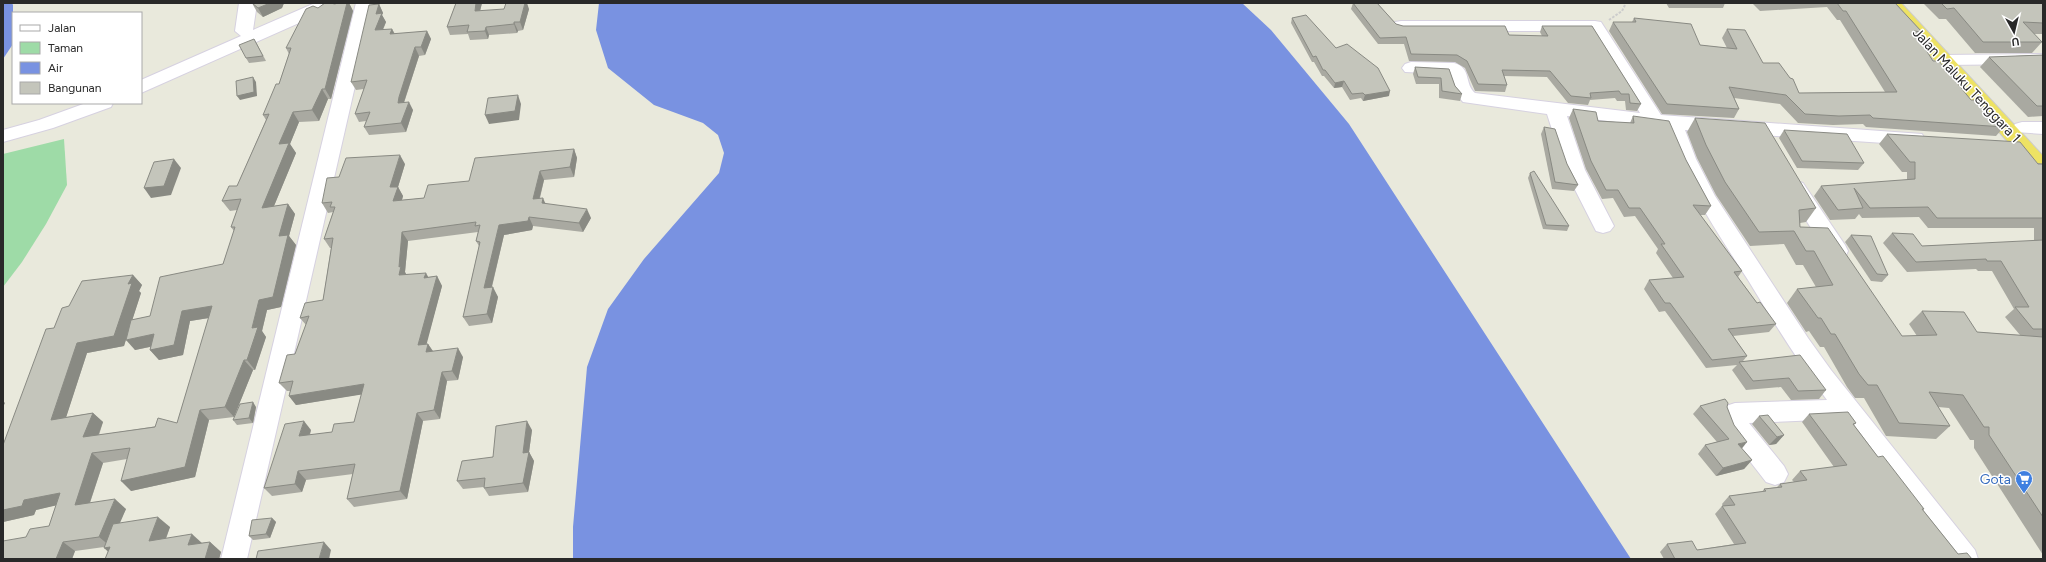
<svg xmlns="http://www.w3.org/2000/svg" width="2046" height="562" font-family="Figtree,sans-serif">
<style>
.green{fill:#9edba7}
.water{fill:#7992e1}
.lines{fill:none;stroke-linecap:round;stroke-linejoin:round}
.minor-casing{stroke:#d6d1e0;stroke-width:2}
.highway-casing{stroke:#ccc;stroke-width:2}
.path{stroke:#ccc;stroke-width:2;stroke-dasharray:2.5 1.5;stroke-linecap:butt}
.minor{fill:#fff;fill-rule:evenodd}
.highway{fill:#ede263;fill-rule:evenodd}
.wall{fill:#a9a9a1;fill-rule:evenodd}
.shaded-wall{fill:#898a83}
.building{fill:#c4c5bb;stroke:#898a83}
.labels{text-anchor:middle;stroke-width:3;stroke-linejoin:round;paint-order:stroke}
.street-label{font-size:14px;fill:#292929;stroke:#fff}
.shop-label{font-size:14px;fill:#366cbe;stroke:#fff;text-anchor:end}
</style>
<rect width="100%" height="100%" fill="#e9e9dc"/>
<polygon class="green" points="64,139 67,185 46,224 22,262 3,287 3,154"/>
<g class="water">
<polygon points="3,3 12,3 13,5 13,44 3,59"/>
<polygon points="599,3 1242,3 1271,30 1349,124 1631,559 573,559 573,527 587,367 608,309 644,259 719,173 724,153 718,135 703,123 654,105 608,68 596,30"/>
</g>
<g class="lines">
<defs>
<g id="minor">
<polygon points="239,3 257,3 253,30 315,3 338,3 335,7 141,93 141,80 241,36 235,31"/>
<polygon points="356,3 374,3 247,559 221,559"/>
<path d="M 1401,21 L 1595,21 L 1601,22 L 1661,115 L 1922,134 L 1925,139 L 1922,144 L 1915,145 L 1685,130 L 1696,159 L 1715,196 L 1808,338 L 1831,370 L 1975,550 L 1978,559 L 1949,559 L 1842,419 L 1749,423 L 1784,466 L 1788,474 L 1784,482 L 1775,485 L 1766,482 L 1728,433 L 1721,415 L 1726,406 L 1735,403 L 1827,400 C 1798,362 1773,321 1748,280 C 1716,231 1685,184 1665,128 L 1567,116 L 1585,170 L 1614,226 L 1610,231 L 1603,233 L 1596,231 L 1565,170 L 1547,114 L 1463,102 L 1454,92 L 1448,74 L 1405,72 L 1402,68 L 1405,64 L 1411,62 L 1454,63 C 1472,68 1464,84 1475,93 L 1640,113 L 1590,31 L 1401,31 L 1395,30 L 1392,26 L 1395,22 Z"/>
<polygon points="2043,54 2043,64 1944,65 1938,64 1935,60 1938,56 1944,55"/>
<polygon points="86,103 113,103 111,107 53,128 3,142 3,130 39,120"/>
<polygon points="2022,122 2043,122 2043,134 2015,132 2012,128 2015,124"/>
<polygon points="1796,181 1803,183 1845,245 1848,251 1845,257 1837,259 1829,257 1786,188 1789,183"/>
</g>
<polygon id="highway" points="1883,3 1901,3 2043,156 2043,175 2036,173"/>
</defs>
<use href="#minor" class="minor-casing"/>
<use href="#highway" class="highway-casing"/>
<polyline class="path" points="1609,20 1622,11 1626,3"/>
<use href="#minor" class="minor"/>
<use href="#highway" class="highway"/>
</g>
<g class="wall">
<polygon points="252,3 284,3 282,8 263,17 257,12"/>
<path d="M 337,3 L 349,3 L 353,11 L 331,99 L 328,99 L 319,121 L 299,122 L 290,144 L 296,153 L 274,206 L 288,204 L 295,214 L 289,236 L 296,245 L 281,307 L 267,310 L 262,331 L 266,337 L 255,370 L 253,370 L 234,417 L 209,420 L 195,477 L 131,491 L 127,459 L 103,463 L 90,503 L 126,509 L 119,523 L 170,527 L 166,539 L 202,543 L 210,542 L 221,552 L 219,559 L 105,559 L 108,552 L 104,547 L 75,551 L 72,559 L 3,559 L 26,537 L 49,526 L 56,505 L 36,510 L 34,515 L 3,522 L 3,445 L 54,328 L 69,306 L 133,275 L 142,285 L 139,291 L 141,293 L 132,320 L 150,316 L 223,264 L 234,231 L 231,227 L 237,210 L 230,211 L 222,201 L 237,186 L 266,120 L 263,115 L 279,84 L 289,54 L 286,48 L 318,8 L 335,4 ZM 209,318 L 177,423 L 99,435 L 103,422 L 93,413 L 66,417 L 87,353 L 124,346 L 127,335 L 135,350 L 150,347 L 150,350 L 159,360 L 183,355 L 190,321 Z"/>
<polygon points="456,3 482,3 480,11 529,9 523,30 518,31 517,33 489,35 488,39 470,40 468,34 450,35 447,27"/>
<polygon points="1353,3 1377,3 1396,24 1403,26 1509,35 1542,36 1540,32 1542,26 1592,26 1641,104 1637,111 1626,110 1625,101 1617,101 1615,98 1590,100 1588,105 1568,103 1547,77 1504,76 1507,85 1505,92 1475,91 1465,68 1455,62 1409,61 1404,44 1378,44 1351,9"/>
<polygon points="1666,3 1725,3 1723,8 1669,8"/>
<polygon points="1752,3 1895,3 1922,32 1918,37 1933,61 1971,100 2004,127 1996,136 1866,127 1863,124 1833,125 1798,123 1780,104 1734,98 1739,109 1734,118 1662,114 1609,31 1613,22 1632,22 1634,18 1700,45 1727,48 1722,38 1727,29 1763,63 1799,93 1885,92 1840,20 1837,20 1827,7 1760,11"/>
<polygon points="1923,3 2043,3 2043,34 2034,34 2042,42 2032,53 1975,53 1946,19 1939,19"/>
<polygon points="379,4 383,13 382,15 386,22 383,30 392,29 395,34 427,31 431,39 425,55 419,56 404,103 413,110 406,132 369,135 364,127 366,121 359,122 355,114 364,89 356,90 351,82"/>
<polygon points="1292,18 1336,48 1389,96 1363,101 1361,98 1350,100 1342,87 1334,88 1324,76 1322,76 1314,62 1312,62 1291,23"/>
<polygon points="254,39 257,44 266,61 249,63 246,58"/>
<polygon points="2043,55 2043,116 2028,117 1980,67 1989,57"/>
<polygon points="1415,67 1449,69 1455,86 1462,94 1460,101 1439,98 1439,84 1416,84 1413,74"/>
<polygon points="1573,109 1598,121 1630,123 1633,116 1686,160 1711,206 1705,215 1700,215 1742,271 1738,277 1757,303 1776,324 1769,332 1733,336 1747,356 1743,361 1826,390 1819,399 1791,400 1781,387 1746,390 1732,370 1737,365 1706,368 1665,311 1659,312 1644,289 1649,280 1673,278 1656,253 1658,249 1635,216 1624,217 1613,198 1602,199 1586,169 1569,118"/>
<polygon points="1695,118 1816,208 1806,222 1800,223 1800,227 1902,336 1917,336 1909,324 1922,311 1977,332 2020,335 2005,317 2014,309 1992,271 1978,271 1976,269 1907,272 1883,243 1892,233 1922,246 2034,241 2034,228 1928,228 1919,217 1862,218 1859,214 1855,219 1830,220 1814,196 1821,186 1907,180 1907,172 1902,172 1879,144 1887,134 2043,164 2043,555 1974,448 1974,440 1970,440 1949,408 1938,407 1950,426 1936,439 1886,436 1864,398 1855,398 1847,387 1824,347 1820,347 1809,331 1806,332 1787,303 1797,289 1816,287 1803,265 1796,265 1784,244 1750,246 1716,195 1697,158 1687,132"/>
<polygon points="1544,127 1567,164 1578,185 1574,191 1552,189 1541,134"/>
<polygon points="1784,130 1864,163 1858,170 1797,168 1779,138"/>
<polygon points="574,149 577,158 574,177 544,180 540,198 546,204 591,218 583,232 533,226 532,230 504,235 492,287 498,297 492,323 469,326 463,317 479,246 476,241 478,232 408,241 405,272 406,274 428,277 437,276 442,286 426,344 428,344 433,351 463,357 458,380 447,381 440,419 423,421 407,499 354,507 347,499 353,474 306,480 302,492 272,496 264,488 311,430 310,435 332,432 354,422 362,394 296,405 289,396 290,391 287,391 279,383 295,354 306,325 300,318 323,300 331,248 330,248 324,239 333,212 328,213 322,203 339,177 405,164 398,187 403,196 402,200 424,198 469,181"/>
<polygon points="1530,173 1569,226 1567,231 1543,229 1528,178"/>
<polygon points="1851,235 1888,275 1882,282 1871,281 1845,242"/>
<polygon points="1700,406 1727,407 1742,449 1752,460 1744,469 1716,476 1698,454 1705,445 1717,442 1693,414"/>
<polygon points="256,407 253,423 237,425 233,420"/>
<polygon points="1809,414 1856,423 1854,425 1878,457 1924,509 1923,510 1958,554 1972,559 1664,559 1660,552 1667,544 1697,550 1734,544 1715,514 1722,506 1723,506 1722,504 1729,496 1762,492 1764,489 1777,487 1780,484 1794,482 1792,480 1800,471 1834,467 1802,422"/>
<polygon points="1759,416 1784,435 1776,444 1769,445 1752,424"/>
<polygon points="532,430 529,452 534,461 528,492 489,496 484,488 484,487 463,489 457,481"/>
<polygon points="272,518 276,522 270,538 253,540 249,536"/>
</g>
<g class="shaded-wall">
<polygon points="270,3 284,3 282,8 263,17 258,8"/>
<polygon points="347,3 349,3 353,11 331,99 325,89"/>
<polygon points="476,3 482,3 478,19 475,11"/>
<polygon points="525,3 527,3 529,9 523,30 520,22"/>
<polygon points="379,4 383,13 382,15 386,22 379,38 375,30 376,14"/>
<polygon points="514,22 518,31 517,33 514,24"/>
<polygon points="486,27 489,35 488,39 485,31"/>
<polygon points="392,29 396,37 390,34"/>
<polygon points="427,31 431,39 425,55 421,47"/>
<polygon points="415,47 419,56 403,105 398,103 399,97"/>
<polygon points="253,77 256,82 257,96 240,100 237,96"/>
<polygon points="1344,81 1342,87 1334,88 1335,83"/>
<polygon points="322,89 328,99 319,121 312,110"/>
<polygon points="1390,91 1389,96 1363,101 1365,95"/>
<polygon points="518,95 521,104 519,120 489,124 485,115"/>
<polygon points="409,102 413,110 406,132 401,123"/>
<polygon points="293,112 299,122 290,144 296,153 269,218 262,208 279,144"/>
<polygon points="574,149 577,158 574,177 570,167"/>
<polygon points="400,155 405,164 398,187 403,196 399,210 393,201 390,187"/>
<polygon points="174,159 181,168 171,195 151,198 144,188"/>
<polygon points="540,171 544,180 537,208 533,199"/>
<polygon points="543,198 547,207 542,203"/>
<polygon points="288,204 295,214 289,236 296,245 281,307 267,310 262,331 266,337 255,370 247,360 252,328 259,300"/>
<polygon points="587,209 591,218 583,232 579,223"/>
<polygon points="529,217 533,226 532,230 504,235 489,298 484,288 499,225"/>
<polygon points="402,232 408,241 405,272 407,276 399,275 399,267"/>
<polygon points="426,273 431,282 424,278"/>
<polygon points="133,275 142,285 139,291 141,293 124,346 87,353 62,430 51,420 77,343 128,284"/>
<polygon points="437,276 442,286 424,354 418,345"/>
<polygon points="493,287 498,297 492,323 487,314"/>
<polygon points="212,306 221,316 190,321 183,355 159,360 150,350 182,311"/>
<polygon points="154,334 163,344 135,350 126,340"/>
<polygon points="428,344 434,353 426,352"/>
<polygon points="458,348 463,357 458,380 452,371"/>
<polygon points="244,360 253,370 234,417 225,407"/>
<polygon points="442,372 447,381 440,419 434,410"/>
<polygon points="364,384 371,393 296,405 289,396"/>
<polygon points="3,401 5,403 3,407"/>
<polygon points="253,402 256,407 253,423 249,418"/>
<polygon points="200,410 209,420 195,477 131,491 121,481"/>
<polygon points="93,413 103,422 94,447 83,437"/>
<polygon points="417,413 423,421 407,499 400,491"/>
<polygon points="304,421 311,430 306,445 299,436"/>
<polygon points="527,421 532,430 529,452 534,461 528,492 523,483 523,453"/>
<polygon points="1784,435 1776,444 1769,445 1777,437"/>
<polygon points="1747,442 1740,451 1738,444"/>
<polygon points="92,453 103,463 86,514 75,505"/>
<polygon points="1752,460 1744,469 1716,476 1723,468"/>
<polygon points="298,471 306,480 302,492 295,484"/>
<polygon points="60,493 71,502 36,510 34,515 3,522 3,510 24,500"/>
<polygon points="115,499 126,509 110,546 99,537"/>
<polygon points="158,517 170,527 161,551 149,541"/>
<polygon points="272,518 276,522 270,538 266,534"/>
<polygon points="192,534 203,544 188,545"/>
<polygon points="63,542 75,551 72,559 56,559"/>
<polygon points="210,542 221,552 219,559 205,559"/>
<polygon points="324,542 331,550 329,559 319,559"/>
<polygon points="110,547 116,558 104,548"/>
</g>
<g class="building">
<polygon points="252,3 270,3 258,8"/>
<polygon points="325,3 330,3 335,4 337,3 347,3 325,89 322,89 312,110 293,112 279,144 289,143 262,208 288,204 279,236 288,235 273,297 259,300 252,328 258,327 247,360 244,360 225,407 200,410 185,467 121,481 130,448 92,453 75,505 115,499 99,537 63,542 56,559 3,559 3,541 26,537 30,529 49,526 60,493 24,500 22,506 3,510 3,445 46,329 54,328 62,308 69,306 82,281 133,275 128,284 132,283 114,336 77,343 51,420 93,413 83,437 155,427 158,418 177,423 212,306 182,311 174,345 150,350 154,334 126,340 131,320 150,316 160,277 223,264 235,227 231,227 241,199 222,201 229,186 237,186 269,114 263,115 276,84 279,84 291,48 286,48 306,9 313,6 318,8"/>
<polygon points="456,3 476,3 475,11 504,9 506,3 525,3 520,22 514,22 514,24 486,27 485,31 467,32 469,25 447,27"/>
<polygon points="1353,3 1377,3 1396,24 1403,26 1505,26 1509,35 1548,36 1542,26 1592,26 1641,104 1630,103 1629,94 1621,94 1619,91 1590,93 1591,98 1571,96 1550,71 1502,70 1507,85 1478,84 1467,61 1457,55 1411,54 1406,37 1380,38"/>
<polygon points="1837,3 1895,3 1922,32 1914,31 1933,61 1939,61 1971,100 1977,100 1999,123 2004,127 1873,118 1870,115 1839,116 1805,114 1786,95 1729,87 1739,109 1667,104 1613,22 1636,22 1634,18 1691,24 1700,45 1737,49 1727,29 1745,30 1763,63 1779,63 1790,78 1793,79 1799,93 1897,92 1846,11 1843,11"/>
<polygon points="1941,3 2043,3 2043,23 2023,22 2042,42 1983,42 1954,8 1947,9"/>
<polygon points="379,4 376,14 382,13 375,30 392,29 390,34 427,31 421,47 415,47 399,97 398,103 409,102 401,123 364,127 370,112 355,114 367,80 351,82 369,5"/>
<polygon points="1306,15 1336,48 1347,44 1378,68 1390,91 1365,95 1363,93 1352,94 1344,81 1335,83 1325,70 1323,70 1316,56 1313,57 1292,18"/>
<polygon points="254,39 263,56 246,58 239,45"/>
<polygon points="2043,55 2043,106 2037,106 1989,57"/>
<polygon points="1415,67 1449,69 1455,86 1462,94 1442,91 1441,78 1418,77"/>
<polygon points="253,77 254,92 237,96 236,81"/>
<polygon points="518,95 515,111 485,115 488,98"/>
<polygon points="1573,109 1596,112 1598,121 1634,123 1633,116 1669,121 1686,160 1711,206 1693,205 1742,271 1734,272 1757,303 1760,302 1776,324 1728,329 1747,356 1712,360 1670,303 1665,303 1649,280 1684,277 1661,244 1665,244 1640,208 1629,208 1618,190 1606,190 1591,161"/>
<polygon points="1695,118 1765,123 1816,208 1799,210 1800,227 1828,228 1902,336 1937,335 1922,311 1964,312 1977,332 2043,337 2043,517 1989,435 1989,427 1984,427 1963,395 1929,392 1950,426 1899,423 1877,385 1868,385 1859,374 1835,334 1831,334 1821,318 1818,318 1797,289 1833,285 1814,251 1806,251 1794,231 1759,232 1725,182 1706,145"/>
<polygon points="1544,127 1555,129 1567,164 1578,185 1555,182"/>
<polygon points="1784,130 1847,134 1864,163 1802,161"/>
<polygon points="1887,134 2020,142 2038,164 2043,164 2043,218 1937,218 1928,207 1870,208 1854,188 1863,208 1838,210 1821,186 1915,179 1915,162 1910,162"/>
<polygon points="574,149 570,167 540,171 533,199 543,198 542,203 587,209 579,223 529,217 528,221 499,225 484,288 493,287 487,314 463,317 480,242 476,241 480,225 475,226 476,222 402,232 399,267 401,266 399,275 426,273 424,278 437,276 418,345 428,344 426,352 458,348 452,371 442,372 434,410 417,413 400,491 347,499 355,464 298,471 295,484 264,488 285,424 304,421 299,436 332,432 334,424 354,422 364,384 289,396 293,381 279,383 287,355 295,354 309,316 300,318 305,303 323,300 333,238 324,239 335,207 330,207 332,202 322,203 327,178 339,177 346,158 400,155 390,187 398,187 393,201 424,198 428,185 469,181 475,158"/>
<polygon points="174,159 164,186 144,188 154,162"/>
<polygon points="1534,171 1569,226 1546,225 1530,173"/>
<polygon points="1892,233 1913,234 1922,246 2043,240 2043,329 2033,329 2015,307 2029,307 2001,261 1987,261 1986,259 1916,262"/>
<polygon points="1851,235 1871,236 1888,275 1877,274"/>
<polygon points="1800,355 1826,390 1798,391 1789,378 1753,381 1739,362"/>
<polygon points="1725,399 1728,403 1727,407 1734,425 1747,442 1738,444 1752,460 1723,468 1705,445 1729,439 1700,406"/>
<polygon points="253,402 249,418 233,420 240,404"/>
<polygon points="1848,412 1856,423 1853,424 1878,457 1883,456 1924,509 1922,509 1958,554 1967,553 1972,559 1675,559 1667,544 1692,541 1697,550 1746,543 1722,506 1735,505 1729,496 1766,491 1764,489 1782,487 1780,484 1807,480 1800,471 1847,465 1809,414"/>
<polygon points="1768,415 1784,435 1777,437 1759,416"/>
<polygon points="527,421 523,453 529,452 523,483 484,488 485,478 457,481 462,461 493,457 496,426"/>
<polygon points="158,517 149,541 192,534 188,545 210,542 205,559 105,559 110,547 104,548 113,524"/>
<polygon points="272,518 266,534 249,536 252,520"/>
<polygon points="324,542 319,559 256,559 258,551"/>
</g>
<defs>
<symbol id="supermarket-pin" viewBox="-11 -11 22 30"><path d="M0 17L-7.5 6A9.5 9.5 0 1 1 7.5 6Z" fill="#3f7fe0" stroke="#fff"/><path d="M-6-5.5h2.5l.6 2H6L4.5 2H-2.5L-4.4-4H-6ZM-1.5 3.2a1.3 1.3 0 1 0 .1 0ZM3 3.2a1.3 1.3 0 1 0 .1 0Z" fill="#fff"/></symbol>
</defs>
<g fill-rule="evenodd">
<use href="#supermarket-pin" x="2014" y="469" width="20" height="27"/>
</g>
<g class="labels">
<g class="street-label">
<text transform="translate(1967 85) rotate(47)" y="5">Jalan Maluku Tenggara 1</text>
</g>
<g class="shop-label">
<text x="2011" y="484">Gota</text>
</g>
</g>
<rect width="2046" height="562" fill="none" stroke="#292929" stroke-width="8"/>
<rect x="12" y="12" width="130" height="92" fill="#ffffff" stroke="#a9a9a9"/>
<rect x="20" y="25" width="20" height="6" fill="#ffffff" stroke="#a9a9a9"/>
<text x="48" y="32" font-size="12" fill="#292929">Jalan</text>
<rect x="20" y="42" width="20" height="12" fill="#9edba7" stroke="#a9a9a9"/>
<text x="48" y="52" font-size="12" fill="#292929">Taman</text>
<rect x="20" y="62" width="20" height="12" fill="#7992e1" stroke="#a9a9a9"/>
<text x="48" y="72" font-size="12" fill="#292929">Air</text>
<rect x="20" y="82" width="20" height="12" fill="#c4c5bb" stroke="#a9a9a9"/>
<text x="48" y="92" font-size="12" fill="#292929">Bangunan</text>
<g transform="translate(2014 32) rotate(172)" stroke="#ffffff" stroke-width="3" paint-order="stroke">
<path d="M0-3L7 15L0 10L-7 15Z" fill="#292929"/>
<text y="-6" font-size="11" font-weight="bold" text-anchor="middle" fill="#292929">U</text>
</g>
</svg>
